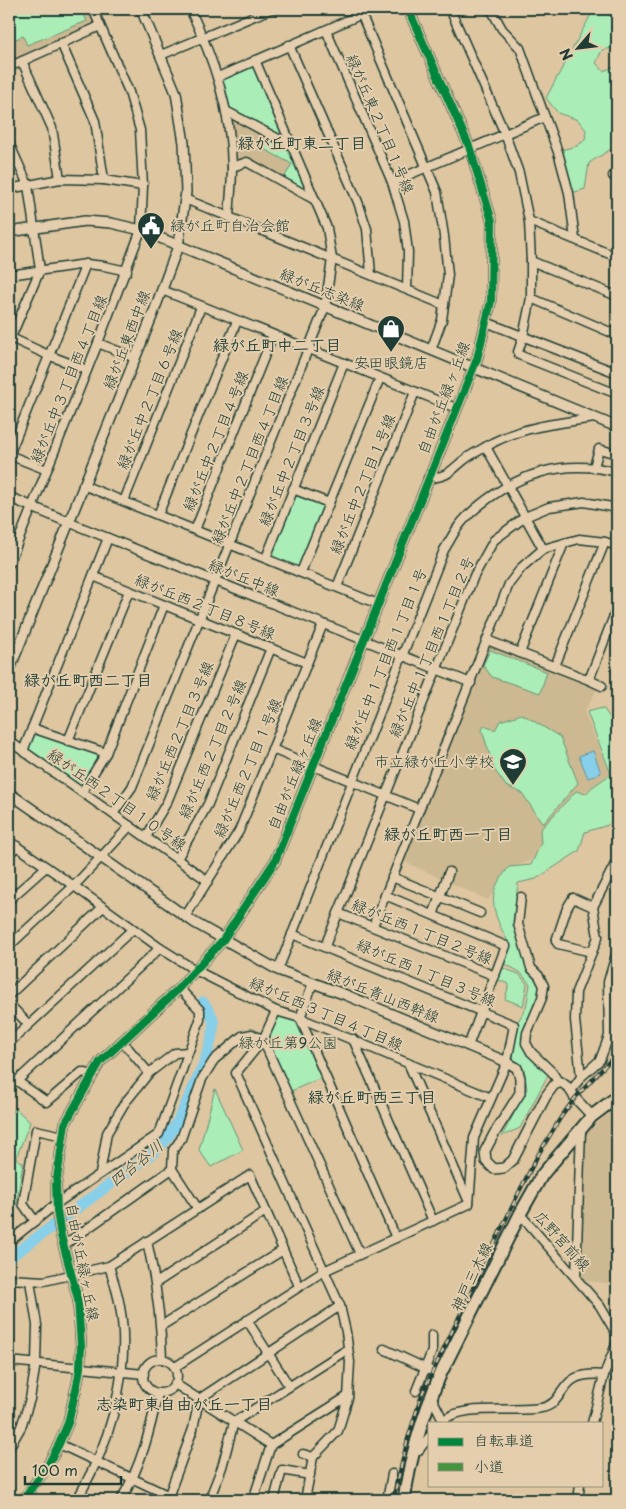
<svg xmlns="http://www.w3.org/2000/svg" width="626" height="1509" font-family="'Playpen Sans','Klee One',sans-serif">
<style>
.built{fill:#ccb891}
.green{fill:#abedb7;stroke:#659576}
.water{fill:#88cfea;stroke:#5e95a1}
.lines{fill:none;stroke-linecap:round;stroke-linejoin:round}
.river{stroke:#88cfea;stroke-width:11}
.minor-casing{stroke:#1f3d34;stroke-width:11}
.tertiary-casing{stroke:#1f3d34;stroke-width:12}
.primary-casing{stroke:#1f3d34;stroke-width:15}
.minor{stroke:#e4cead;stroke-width:8}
.tertiary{stroke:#e4cead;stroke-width:9}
.primary{stroke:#e4cead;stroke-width:11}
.rail-casing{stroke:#1f3d34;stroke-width:4}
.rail{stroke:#e4cead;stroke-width:2;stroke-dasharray:5.5;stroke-linecap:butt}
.quiet{stroke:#479441;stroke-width:6;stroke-dasharray:12 6;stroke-linecap:butt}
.cycleway-casing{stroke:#e4cead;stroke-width:11}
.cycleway{stroke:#00873e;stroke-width:8}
.labels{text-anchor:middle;stroke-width:4;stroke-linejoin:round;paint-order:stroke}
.street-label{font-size:15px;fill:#1f3d34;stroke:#e4cead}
.poi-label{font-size:15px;fill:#1f3d34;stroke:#e4cead;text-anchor:start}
.park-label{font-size:15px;fill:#26463b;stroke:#e4cead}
.neighbourhood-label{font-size:16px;font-weight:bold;fill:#1f3d34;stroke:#e4cead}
.water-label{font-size:16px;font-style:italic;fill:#24443d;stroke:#e4cead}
</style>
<rect width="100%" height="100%" fill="#ddc6a0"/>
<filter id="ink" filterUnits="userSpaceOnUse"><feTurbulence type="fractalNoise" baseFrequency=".02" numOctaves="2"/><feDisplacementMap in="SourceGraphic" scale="10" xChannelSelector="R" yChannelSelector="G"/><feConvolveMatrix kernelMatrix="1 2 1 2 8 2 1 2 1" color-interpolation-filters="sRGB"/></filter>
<g filter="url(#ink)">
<g class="built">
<polygon points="9,9 88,9 94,24 9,61"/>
<polygon points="233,117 290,148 307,186 304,190 244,158 233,160 229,120"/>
<polygon points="490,646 597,689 584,712 610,773 577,798 538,857 509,869 488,900 403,861"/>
<polygon points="617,1106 617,1284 580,1280 578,1277 584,1135"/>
</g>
<g class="green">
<polygon points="9,9 81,9 87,21 27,45 23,36 9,42"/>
<polygon points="594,9 617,9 617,47 602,50 596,63 603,71 617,66 617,145 589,163 585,189 571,193 561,150 577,146 585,140 586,130 578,120 558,113 546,98"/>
<polygon points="255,60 292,146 226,111 218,77"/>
<polygon points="268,138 290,149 305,185 303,188 284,178 292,164 262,148"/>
<polygon points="291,494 327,507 301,572 266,558"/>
<polygon points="490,650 547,672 540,693 492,677 483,665"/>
<path d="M 603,708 L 617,728 L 617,815 L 608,825 L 585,832 L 579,851 L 536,879 L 518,883 L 513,922 L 527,969 L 537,980 L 540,988 L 537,1002 L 521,1038 L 526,1053 L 549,1073 L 520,1128 L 502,1136 L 527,1089 L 524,1069 L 511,1060 L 517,1023 L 526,1008 L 530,984 L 520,972 L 503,963 L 510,945 C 502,931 491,911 494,894 C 495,884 503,875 509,867 L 531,865 L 541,843 L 540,830 L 576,791 L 586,794 L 591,788 L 611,774 L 587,712 Z"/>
<polygon points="522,714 560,737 578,783 543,824 522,793 506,786 494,769 482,730 484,726 495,730 500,721"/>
<polygon points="35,731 99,753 101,756 81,788 28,751 33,732"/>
<polygon points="502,968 519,974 527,984 523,1006 505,999 509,984 498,980"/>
<polygon points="276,1011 300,1018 325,1076 287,1093 263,1040"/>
<polygon points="215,1089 243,1150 211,1167 199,1150"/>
<polygon points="15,1108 30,1122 16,1158 23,1163 16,1206 9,1214 9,1116"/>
</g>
<polygon class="water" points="593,751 601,773 588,778 579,756"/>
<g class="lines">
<path class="river" d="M 9,1258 L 154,1152 C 159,1147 163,1143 167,1138 C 181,1120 218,1040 213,1019 C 211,1013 206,1007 203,1002"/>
<defs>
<g id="minor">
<path d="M 190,9 C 214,60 231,110 232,167 C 232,184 230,201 229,217"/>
<polyline points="359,9 437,192 444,236 448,275 442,320 431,350"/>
<polyline points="450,9 505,134 519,173 529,221 531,261 531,298 523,337 518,352 519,355 617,394"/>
<polyline points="491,9 502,29 520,48 545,117 558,152 569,193 575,239"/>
<polyline points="326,30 392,182 404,221 408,252 407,289"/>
<polyline points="61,43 95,121 104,180"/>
<polyline points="289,45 358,202 367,229 371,274"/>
<polyline points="161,55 271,9"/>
<polyline points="22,61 52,128 60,179"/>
<polyline points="9,67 100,26"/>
<polyline points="218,77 362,14"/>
<polyline points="226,111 292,146"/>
<polyline points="9,143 28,185 40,270 9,342"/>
<polyline points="232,167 247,162 315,200"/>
<polyline points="613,176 617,174"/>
<polyline points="392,182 545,117"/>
<polyline points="9,189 60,179 104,180 143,186"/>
<polyline points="185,199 444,305"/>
<polyline points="529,221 617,257"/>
<polyline points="531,261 617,296"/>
<polyline points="9,275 86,264 104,266 127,271"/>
<polyline points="162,290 456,408"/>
<polyline points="531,298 617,335"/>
<polyline points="486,322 617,373"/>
<polyline points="9,337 48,355 87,370"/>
<polyline points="98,343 135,358"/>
<polyline points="486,447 543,549"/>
<polyline points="9,455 86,264"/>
<polyline points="9,455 47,470"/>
<polyline points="594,467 599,449 617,454"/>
<path d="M 428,478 C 451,477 451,469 468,457 C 476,452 486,447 494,442 C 526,426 560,423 595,418"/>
<polyline points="83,485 378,604"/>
<polyline points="293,489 329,503"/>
<polyline points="124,501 201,307"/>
<polyline points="158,515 237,321"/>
<polyline points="68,522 471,683"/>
<polyline points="195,530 273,335"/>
<polyline points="266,558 344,363"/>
<polyline points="9,564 98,343 141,230 143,186 140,130 129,92 93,9"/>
<polyline points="301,572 380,378"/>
<polyline points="93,576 307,663"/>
<polyline points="337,587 415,392"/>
<polyline points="487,640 589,680 617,608"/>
<polyline points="520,653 564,543"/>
<polyline points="555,666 605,542"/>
<polyline points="589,680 602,686"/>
<polyline points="32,728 106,753"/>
<polyline points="9,741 208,881"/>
<polyline points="68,741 129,591"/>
<polyline points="272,749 419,809"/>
<polyline points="23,751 108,538"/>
<polyline points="82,792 106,753 164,605"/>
<polyline points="113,814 132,787 325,307 332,259 327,228 255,60"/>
<polyline points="146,837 167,802 236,634"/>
<polyline points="9,841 74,886 160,948 195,970 276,1011 300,1018 491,1098"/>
<polyline points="9,854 17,846"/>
<polyline points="177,859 208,804 271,648"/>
<polyline points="392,877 480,913"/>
<polyline points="385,895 506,946 468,1046"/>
<polyline points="521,897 518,924 531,968 539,976 544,986 542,998 527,1033 526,1043 531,1052 552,1072 559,1083"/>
<polyline points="9,900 46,867"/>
<polyline points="338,913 495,976"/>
<polyline points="433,915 449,872"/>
<polyline points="185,917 239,831 323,624"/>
<polyline points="373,926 509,584 522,567 543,549 579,539 605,542 617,546"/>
<polyline points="9,946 74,886 130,826"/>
<polyline points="325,946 474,576 494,540 525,517 549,507 584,502 617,508"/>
<polyline points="592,952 558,944 556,941 567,908 573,898 593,907"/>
<path d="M 278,970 L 444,550 C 449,542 453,534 458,527 C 466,516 478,506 489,498 C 528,470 571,460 617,472"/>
<polyline points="313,983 300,1018 396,1238"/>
<polyline points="9,995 103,907"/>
<polyline points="11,1006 28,1024"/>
<polyline points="276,1011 263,1040 236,1073 340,1306 346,1332 350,1362 348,1398 338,1431 313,1457 305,1500"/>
<polyline points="353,1039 433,1221"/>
<polyline points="122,1041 149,1073"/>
<polyline points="9,1043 133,929"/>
<polyline points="408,1063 469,1202"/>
<polyline points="581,1077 600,1060 609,1036 608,982 617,951"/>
<polyline points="9,1080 17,1081 47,1102 82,1072 93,1075"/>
<polyline points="17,1081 160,948"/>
<polyline points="571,1091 581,1077 575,1020 576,992 598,937 593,907 617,860"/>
<polyline points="172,1169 198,1209"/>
<polyline points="100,1174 107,1133 124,1104 149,1073 175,1053 188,1052"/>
<polyline points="520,1214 600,1306 617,1335"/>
<polyline points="35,1221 23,1204 36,1130 63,1136"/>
<polyline points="10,1241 56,1204 159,1134 200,1020 200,1010 179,988"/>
<path d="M 147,1241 C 156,1281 161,1319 162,1359"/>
<polyline points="64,1245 172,1169 173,1150 181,1139 202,1079 214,1060 242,1036 252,1034 263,1040 360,1254"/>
<polyline points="576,1277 581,1129"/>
<polyline points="9,1279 44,1281 109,1266 250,1175 299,1286"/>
<polyline points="156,1283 266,1211"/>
<polyline points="247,1320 289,1386"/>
<polyline points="161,1326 283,1250"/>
<polyline points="384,1349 440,1375"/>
<circle cx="160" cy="1376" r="17"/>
<polyline points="9,1361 144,1374"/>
<polyline points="175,1367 324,1271 469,1204 474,1138 507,1062 514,1025 292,934"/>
<polyline points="175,1384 271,1445"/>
<polyline points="416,1391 432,1351 432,1335"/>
<polyline points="431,1396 443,1420"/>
<path d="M 441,1423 C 458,1402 516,1413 541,1408 C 560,1405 560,1387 574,1379 C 582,1374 596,1374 604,1375"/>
<polyline points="592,1423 604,1375 617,1342"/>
<polyline points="59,1444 178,1500"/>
<polyline points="9,1448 21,1427 30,1399 36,1363 37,1325 30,1281"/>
<polyline points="414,1453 418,1451 430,1436"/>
<polyline points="303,1454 313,1457"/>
<path d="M 76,1500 C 82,1493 86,1482 91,1473 C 115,1426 130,1360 120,1307 C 118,1293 113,1279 109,1266"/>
<path d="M 121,1500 C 141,1466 150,1431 158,1393"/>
<polyline points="167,1500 193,1429 199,1399 340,1306"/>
<polyline points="209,1500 222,1467 234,1422 348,1349"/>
<polyline points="253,1500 271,1445 348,1396"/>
<polyline points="274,1500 282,1470 310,1475"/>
<polyline points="387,1500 392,1474"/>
<polyline points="578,1500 580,1485"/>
</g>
<g id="tertiary">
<polyline points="9,232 85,221 111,223 141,230 617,427"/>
<polyline points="9,497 68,522"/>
<polyline points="9,671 153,314 178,246 186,192 184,143 176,93 141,9"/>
<polyline points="9,793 195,923 278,970 346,995 507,1062 517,1068 520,1078 520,1093 494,1134 485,1151 486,1161 494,1169 504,1168 513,1160 546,1096 554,1085 561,1082 569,1088 575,1098 592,1116"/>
<polyline points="23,1500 47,1467 59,1444 68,1423 77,1385 80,1368 81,1346 78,1299 61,1236 57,1211 56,1185 65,1124 100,1062 176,991 223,940 275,861 477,359 491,301 492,221 469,146 408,9"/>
</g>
<path id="primary" d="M 404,1500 C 410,1457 423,1415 440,1375 L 520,1214 L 542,1175 L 592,1116 L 617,1097"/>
</defs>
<use href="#minor" class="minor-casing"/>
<use href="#tertiary" class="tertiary-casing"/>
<use href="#primary" class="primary-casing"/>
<use href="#minor" class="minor"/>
<use href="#tertiary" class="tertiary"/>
<use href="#primary" class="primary"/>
<defs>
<polyline id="rail" points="393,1500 408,1438 422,1394 520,1190 538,1155 561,1117 575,1098 617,1053"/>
</defs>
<use href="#rail" class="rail-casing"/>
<use href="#rail" class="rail"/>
<polyline class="quiet" points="9,1003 11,1006"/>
<defs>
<polyline id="cycleway" points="23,1500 47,1467 59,1444 68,1423 77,1385 80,1368 81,1346 78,1299 61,1236 57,1211 56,1185 65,1124 100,1062 176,991 223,940 275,861 477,359 491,301 492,221 469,146 408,9"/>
</defs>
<use href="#cycleway" class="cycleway-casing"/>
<use href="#cycleway" class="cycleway"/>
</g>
</g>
<defs>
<symbol id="civic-pin" viewBox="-11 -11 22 30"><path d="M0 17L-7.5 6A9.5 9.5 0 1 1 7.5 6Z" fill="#1f3d34" stroke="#e4cead"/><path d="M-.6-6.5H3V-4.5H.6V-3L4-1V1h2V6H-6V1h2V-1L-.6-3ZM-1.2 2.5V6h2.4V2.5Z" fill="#fff"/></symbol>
<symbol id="shop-pin" viewBox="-11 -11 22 30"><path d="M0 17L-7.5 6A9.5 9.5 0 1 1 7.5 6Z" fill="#1f3d34" stroke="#e4cead"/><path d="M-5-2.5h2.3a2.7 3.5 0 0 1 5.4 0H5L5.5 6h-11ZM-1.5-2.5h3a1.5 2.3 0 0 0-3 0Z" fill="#fff"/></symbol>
<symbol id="school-pin" viewBox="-11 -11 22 30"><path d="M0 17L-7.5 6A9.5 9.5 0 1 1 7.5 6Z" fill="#1f3d34" stroke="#e4cead"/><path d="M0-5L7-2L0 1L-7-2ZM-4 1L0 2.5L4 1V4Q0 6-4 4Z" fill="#fff"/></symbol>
</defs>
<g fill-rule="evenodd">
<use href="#civic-pin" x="135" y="210" width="32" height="43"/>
<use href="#shop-pin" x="375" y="313" width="32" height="43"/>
<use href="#school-pin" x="497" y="746" width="32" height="43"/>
</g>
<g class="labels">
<g class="street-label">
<text transform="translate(380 124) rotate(67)" y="5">緑が丘東２丁目１号線</text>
<text transform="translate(322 290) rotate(22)" y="5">緑が丘志染線</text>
<text transform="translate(127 340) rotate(-69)" y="5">緑が丘東西中線</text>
<text transform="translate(69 379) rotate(-68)" y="5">緑が丘中３丁目西４丁目線</text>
<text transform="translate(444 398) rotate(-69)" y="5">自由が丘緑ヶ丘線</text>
<text transform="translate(150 399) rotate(-68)" y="5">緑が丘中２丁目６号線</text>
<text transform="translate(216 441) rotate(-68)" y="5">緑が丘中２丁目４号線</text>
<text transform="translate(292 456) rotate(-68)" y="5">緑が丘中２丁目３号線</text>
<text transform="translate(250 460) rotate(-68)" y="5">緑が丘中２丁目西４丁目線</text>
<text transform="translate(363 484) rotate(-68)" y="5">緑が丘中２丁目１号線</text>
<text transform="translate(244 578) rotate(22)" y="5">緑が丘中線</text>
<text transform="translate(205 607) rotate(22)" y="5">緑が丘西２丁目８号線</text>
<text transform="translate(432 647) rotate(-67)" y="5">緑が丘中１丁目西１丁目２号</text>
<text transform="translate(386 659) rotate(-68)" y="5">緑が丘中１丁目西１丁目１号</text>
<text transform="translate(180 731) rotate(-67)" y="5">緑が丘西２丁目３号線</text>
<text transform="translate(213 749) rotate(-67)" y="5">緑が丘西２丁目２号線</text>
<text transform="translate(248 768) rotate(-67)" y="5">緑が丘西２丁目１号線</text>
<text transform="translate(295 774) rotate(-68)" y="5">自由が丘緑ヶ丘線</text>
<text transform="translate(117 800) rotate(35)" y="5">緑が丘西２丁目１０号線</text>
<text transform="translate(422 932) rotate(22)" y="5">緑が丘西１丁目２号線</text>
<text transform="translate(426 973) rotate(23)" y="5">緑が丘西１丁目３号線</text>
<text transform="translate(383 996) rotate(22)" y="5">緑が丘青山西幹線</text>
<text transform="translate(326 1014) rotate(23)" y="5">緑が丘西３丁目４丁目線</text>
<text transform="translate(562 1241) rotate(48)" y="5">広野宮前線</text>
<text transform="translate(82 1262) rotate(79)" y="5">自由が丘緑ヶ丘線</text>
<text transform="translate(472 1277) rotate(-64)" y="5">神戸三木線</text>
</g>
<g class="poi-label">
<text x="170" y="231">緑が丘町自治会館</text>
<text x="391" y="368" text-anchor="middle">安田眼鏡店</text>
<text x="494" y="767" text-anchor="end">市立緑が丘小学校</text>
</g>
<g class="park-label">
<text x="288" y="1048">緑が丘第9公園</text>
</g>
<g class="neighbourhood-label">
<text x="302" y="149">緑が丘町東二丁目</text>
<text x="277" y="351">緑が丘町中二丁目</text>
<text x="88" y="686">緑が丘町西二丁目</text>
<text x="448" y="840">緑が丘町西一丁目</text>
<text x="372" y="1103">緑が丘町西三丁目</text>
<text x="184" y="1410">志染町東自由が丘一丁目</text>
</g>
<g class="water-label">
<text transform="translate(136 1163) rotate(-39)" y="6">四合谷川</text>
</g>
</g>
<rect width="626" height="1509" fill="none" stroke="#e4cead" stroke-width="30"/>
<rect x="15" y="15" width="596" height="1479" fill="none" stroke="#1f3d34" stroke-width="2" filter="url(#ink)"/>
<rect x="428" y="1422" width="175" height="65" fill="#e4cead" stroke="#95947d"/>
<rect x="438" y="1438" width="25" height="8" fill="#00873e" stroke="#95947d"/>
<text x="474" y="1446" font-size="15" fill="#1f3d34">自転車道</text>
<rect x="438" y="1463" width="25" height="8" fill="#479441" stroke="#95947d"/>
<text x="474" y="1472" font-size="15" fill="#1f3d34">小道</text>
<g transform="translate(578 48) rotate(242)" stroke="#e4cead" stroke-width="4" paint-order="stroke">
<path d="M0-4L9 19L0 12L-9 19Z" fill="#1f3d34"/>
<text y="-8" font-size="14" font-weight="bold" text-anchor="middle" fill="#1f3d34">N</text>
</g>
<path d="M25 1476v8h96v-8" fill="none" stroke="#1f3d34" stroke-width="2.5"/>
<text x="32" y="1476" font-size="15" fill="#1f3d34" stroke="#e4cead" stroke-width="4" paint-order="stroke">100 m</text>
</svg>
